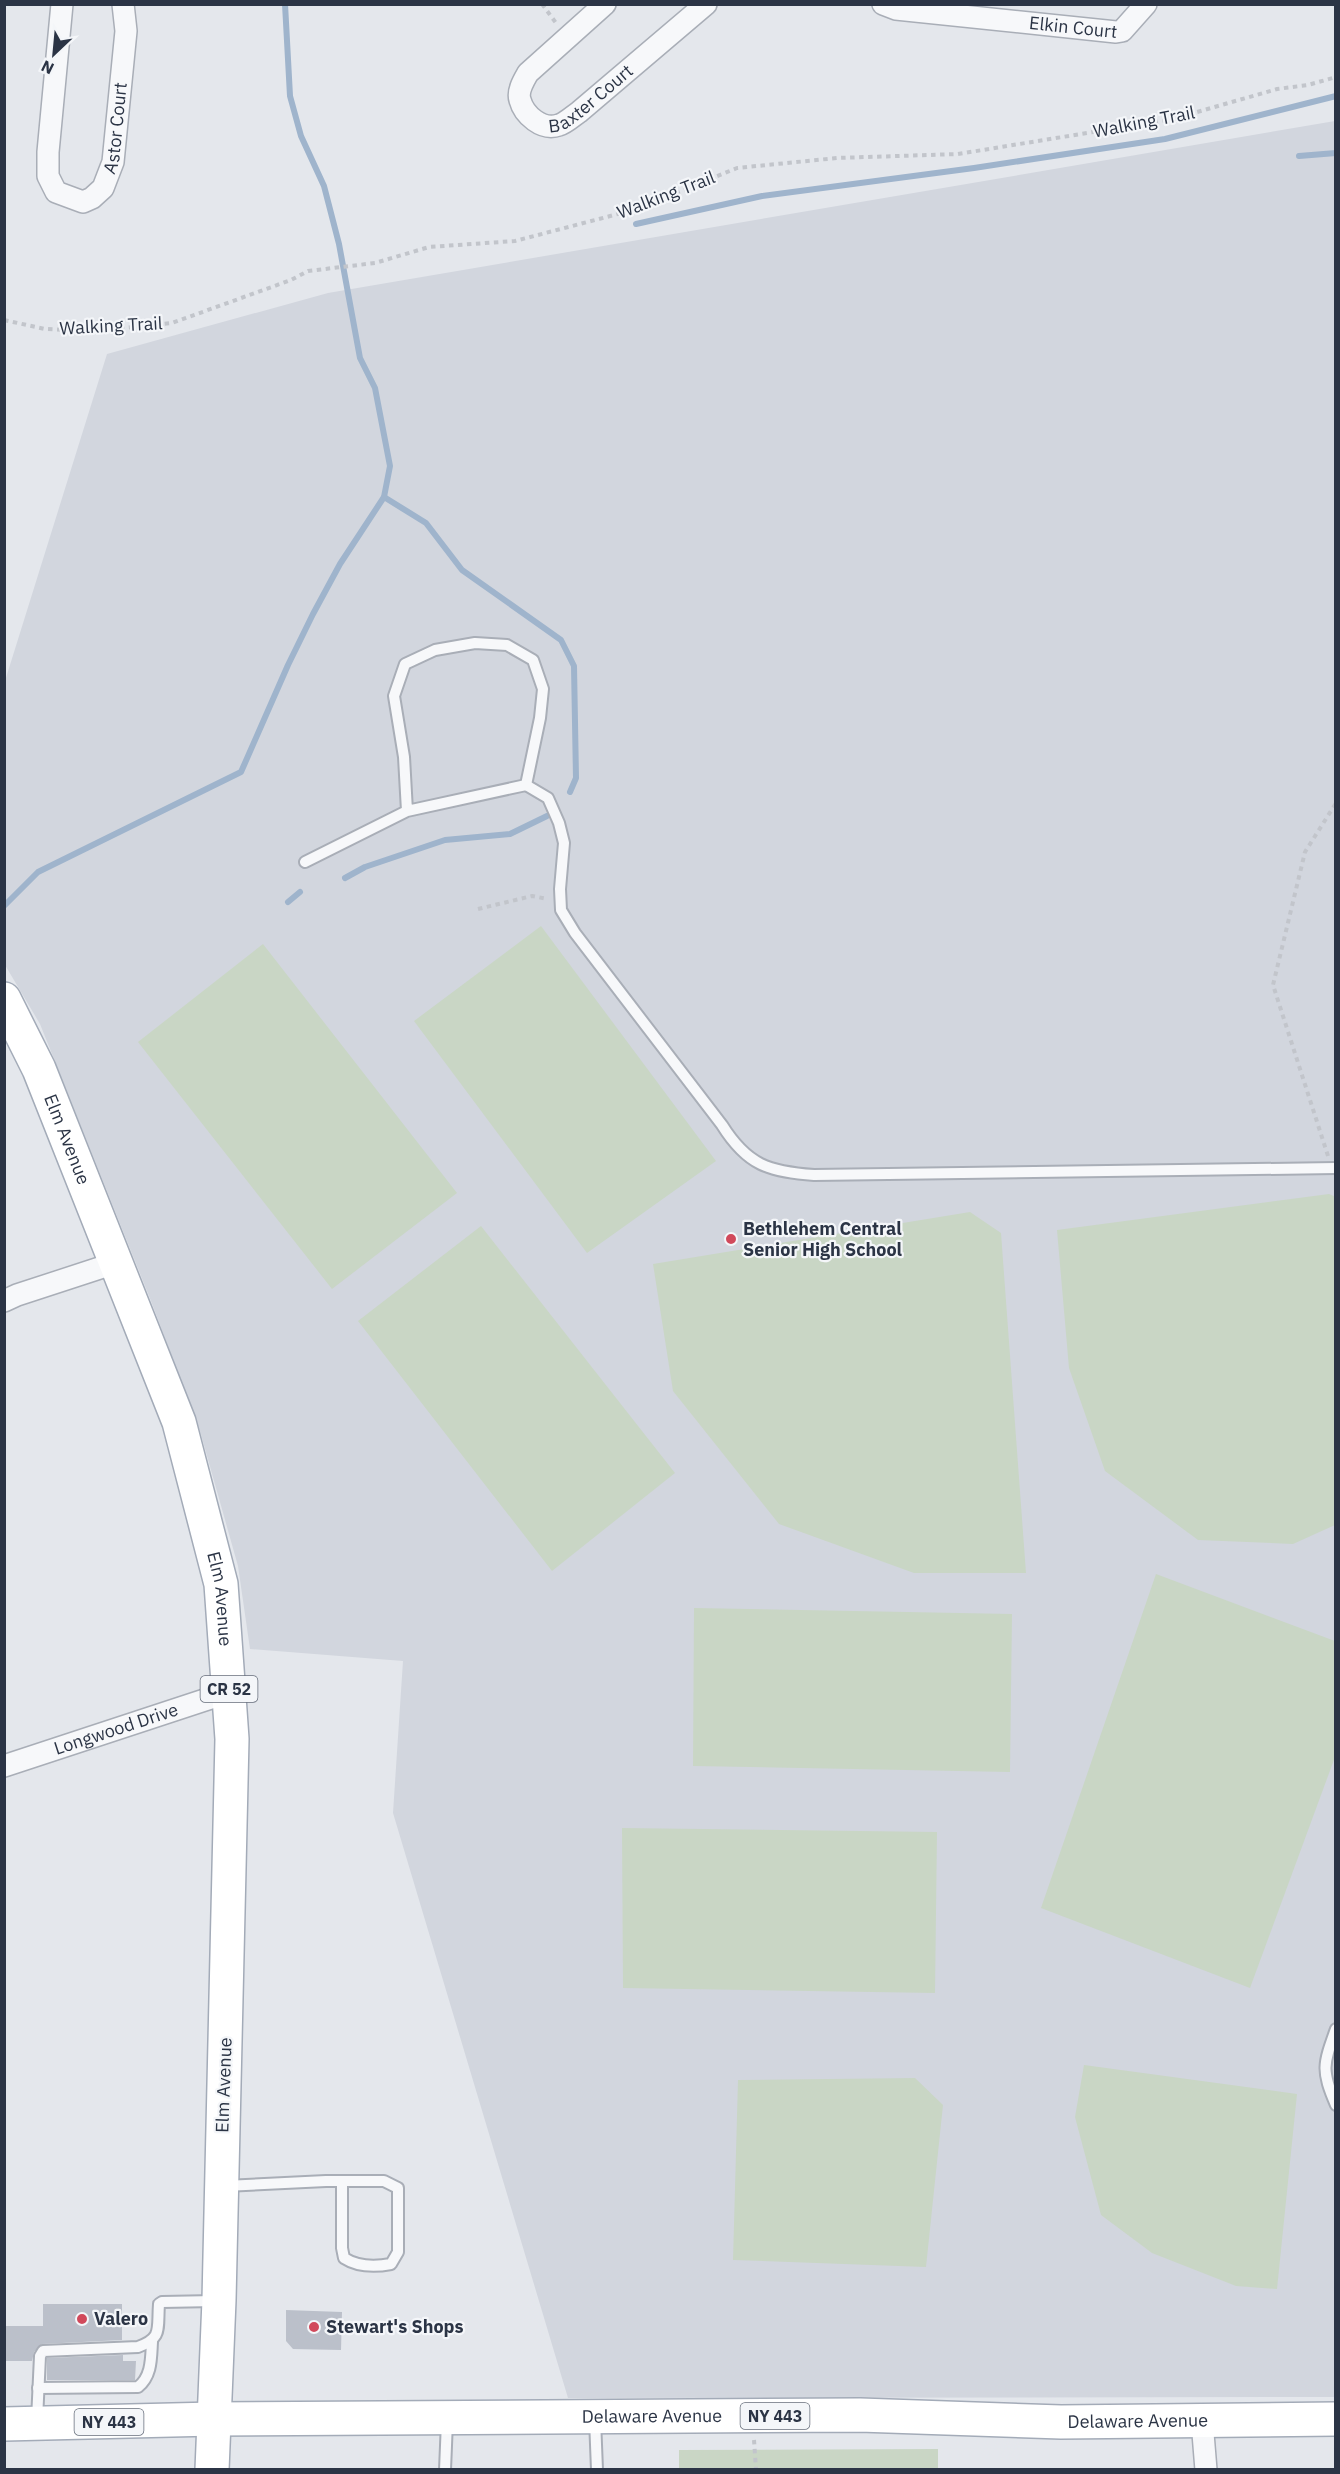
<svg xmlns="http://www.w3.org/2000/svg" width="1340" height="2474" font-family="'IBM Plex Sans',sans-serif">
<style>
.built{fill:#d2d6de}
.green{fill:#c9d6c5}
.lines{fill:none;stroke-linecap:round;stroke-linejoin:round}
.stream{stroke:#9fb4cc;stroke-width:6}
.building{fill:#bbc0ca}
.lane-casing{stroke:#a9aeb7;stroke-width:14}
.street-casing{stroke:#a9aeb7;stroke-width:24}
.primary-casing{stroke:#a3abb8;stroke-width:36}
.path{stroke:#c2c5cb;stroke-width:4;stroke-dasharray:4.5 4.5;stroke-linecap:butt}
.lane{stroke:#f7f8fa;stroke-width:10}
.street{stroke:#f7f8fa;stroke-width:21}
.primary{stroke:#fff;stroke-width:33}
.poi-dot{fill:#d1495b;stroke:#f4f6f9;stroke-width:2}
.labels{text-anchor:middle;stroke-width:4.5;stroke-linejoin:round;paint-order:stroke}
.shield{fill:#f4f6f9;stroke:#676e7b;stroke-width:1.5}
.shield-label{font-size:16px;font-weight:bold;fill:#2b3445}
.street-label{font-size:18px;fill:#2b3445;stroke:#f4f6f9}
.poi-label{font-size:18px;font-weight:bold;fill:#2b3445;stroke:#f4f6f9;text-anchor:start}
</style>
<rect width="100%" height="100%" fill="#e4e7ec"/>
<polygon class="built" points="1335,121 1335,2397 568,2398 393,1813 403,1661 250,1649 238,1566 200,1431 151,1301 40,1024 5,965 5,681 107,354 328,293"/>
<g class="green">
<polygon points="541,926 716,1161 587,1253 414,1021"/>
<polygon points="263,944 457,1193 332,1289 138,1042"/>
<polygon points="1329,1194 1336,1197 1335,1525 1293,1544 1198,1540 1105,1471 1069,1368 1057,1230"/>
<polygon points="970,1212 1001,1233 1026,1573 914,1573 779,1524 673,1391 653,1264"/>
<polygon points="481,1226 675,1473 552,1571 358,1321"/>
<polygon points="1156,1574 1335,1641 1335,1757 1250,1988 1041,1908"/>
<polygon points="694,1608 1012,1614 1010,1772 693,1766"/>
<polygon points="622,1828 937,1832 935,1993 623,1988"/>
<polygon points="1084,2065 1297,2094 1277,2289 1236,2286 1152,2253 1101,2215 1075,2117"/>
<polygon points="915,2078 943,2105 926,2267 733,2260 738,2080"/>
<polygon points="938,2449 938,2469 679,2469 679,2450"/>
</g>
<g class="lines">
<g class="stream">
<polyline points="1299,156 1336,153"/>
<polyline points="636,224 762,196 974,168 1165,139 1336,96"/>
<polyline points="384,497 426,523 462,570 561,640 574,666 576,778 570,792"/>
<polyline points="345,878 365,867 445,840 510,834 547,816"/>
<polyline points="288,902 300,892"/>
<polyline points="4,906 38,872 241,772 288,665 313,614 340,564 384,497 390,466 375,388 360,358 339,244 324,186 301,136 290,96 285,4"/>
</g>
</g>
<g class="building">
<polygon points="43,2304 122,2304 122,2340 42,2344 34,2352 32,2361 4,2361 4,2326 43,2326"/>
<polygon points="286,2310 342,2312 341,2350 293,2349 286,2341"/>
<polygon points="123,2355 123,2361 136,2361 135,2380 47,2380 47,2358"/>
</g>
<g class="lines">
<defs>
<g id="lane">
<path d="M 526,785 L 548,798 L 559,823 L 564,843 L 560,889 L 561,910 L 575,933 L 722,1125 C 747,1165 769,1172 814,1175 L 1336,1168"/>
<polyline points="305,862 407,811 404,757 394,696 405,664 435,650 475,643 507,645 533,660 543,689 540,718 526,785 407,811"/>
<path d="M 1336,2029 C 1323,2065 1321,2070 1336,2105"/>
<path d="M 225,2186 L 326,2181 L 384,2181 L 398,2188 L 398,2252 L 391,2264 C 375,2267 358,2267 344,2258 L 342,2248 L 342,2181"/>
<path d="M 38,2388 L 138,2387 C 152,2376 151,2358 152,2342"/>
<polyline points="595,2419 597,2470"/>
<path d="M 37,2420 L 40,2356 L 43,2351 L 138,2347 C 163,2338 157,2329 159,2304 L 162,2302 L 215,2301"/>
<polyline points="445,2470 447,2421"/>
</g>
<g id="street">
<path id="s1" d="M 62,4 L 48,152 L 48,176 L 56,192 L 83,202 L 92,198 L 103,188 L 113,162 L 126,31 L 123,4"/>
<path id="s2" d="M 605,4 L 528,73 C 524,80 517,91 520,100 C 524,115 542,131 559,125 C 566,123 573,116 579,112 L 706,4"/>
<path id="s3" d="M 883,4 L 896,9 L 1116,32 L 1122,31 L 1146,4"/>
<polyline points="4,1301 17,1295 115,1263"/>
<path id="s4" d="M 4,1766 L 229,1692"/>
<polyline points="1202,2421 1206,2470"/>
</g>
<g id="primary">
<path id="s5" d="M 4,999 L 39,1069 L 179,1422 L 221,1584 L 232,1739 L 219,2300 L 212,2470"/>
<path id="s6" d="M 4,2424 L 214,2419 L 860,2415 L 1061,2422 L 1336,2419"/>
</g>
</defs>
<use href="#lane" class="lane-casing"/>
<use href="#street" class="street-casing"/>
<use href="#primary" class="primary-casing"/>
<g class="path">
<polyline points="542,4 556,23"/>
<polyline points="4,320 45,329 95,331 172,323 291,280 308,271 375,263 429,247 515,241 637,209 737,168 837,158 958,154 1173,119 1277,89 1308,85 1336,77"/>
<polyline points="478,909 532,896 548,899"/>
<polyline points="1328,1156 1273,985 1305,852 1336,803"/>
<polyline points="754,2440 756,2470"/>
</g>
<use href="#lane" class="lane"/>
<use href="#street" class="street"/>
<use href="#primary" class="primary"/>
</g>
<g class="poi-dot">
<circle cx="731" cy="1239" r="6"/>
<circle cx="82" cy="2319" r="6"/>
<circle cx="314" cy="2327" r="6"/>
</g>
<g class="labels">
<g class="shield">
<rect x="200.5" y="1676" width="57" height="26" rx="4.5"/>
<rect x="740.5" y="2403" width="69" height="26" rx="4.5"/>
<rect x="74.5" y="2409" width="69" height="26" rx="4.5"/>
</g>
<g class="shield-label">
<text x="229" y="1695">CR 52</text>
<text x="775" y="2422">NY 443</text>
<text x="109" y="2428">NY 443</text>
</g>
<g class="street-label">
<text dy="6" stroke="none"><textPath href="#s3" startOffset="192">Elkin Court</textPath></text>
<text dy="6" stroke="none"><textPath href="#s2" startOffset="224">Baxter Court</textPath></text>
<text transform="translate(1144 122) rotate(-11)" y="6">Walking Trail</text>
<text dy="6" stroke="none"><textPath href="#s1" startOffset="306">Astor Court</textPath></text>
<text transform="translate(666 195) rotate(-21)" y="6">Walking Trail</text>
<text transform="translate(111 326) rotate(-3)" y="6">Walking Trail</text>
<text dy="6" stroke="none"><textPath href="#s5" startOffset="154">Elm Avenue</textPath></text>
<text dy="6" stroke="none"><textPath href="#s5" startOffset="640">Elm Avenue</textPath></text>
<text dy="6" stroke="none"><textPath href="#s4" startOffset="118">Longwood Drive</textPath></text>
<text transform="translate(224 2085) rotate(-88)" y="6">Elm Avenue</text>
<text dy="6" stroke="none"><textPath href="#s6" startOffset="648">Delaware Avenue</textPath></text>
<text dy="6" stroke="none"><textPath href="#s6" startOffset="1134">Delaware Avenue</textPath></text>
</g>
<g class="poi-label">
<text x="743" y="1235">Bethlehem Central<tspan x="743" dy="21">Senior High School</tspan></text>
<text x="94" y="2325">Valero</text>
<text x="326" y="2333">Stewart's Shops</text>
</g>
</g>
<rect width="1340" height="2474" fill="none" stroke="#2b3445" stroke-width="12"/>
<g transform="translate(54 54) rotate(206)" stroke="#f4f6f9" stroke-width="4.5" paint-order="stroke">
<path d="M0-4.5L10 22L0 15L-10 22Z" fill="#2b3445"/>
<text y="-9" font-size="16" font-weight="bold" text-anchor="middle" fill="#2b3445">N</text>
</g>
</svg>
